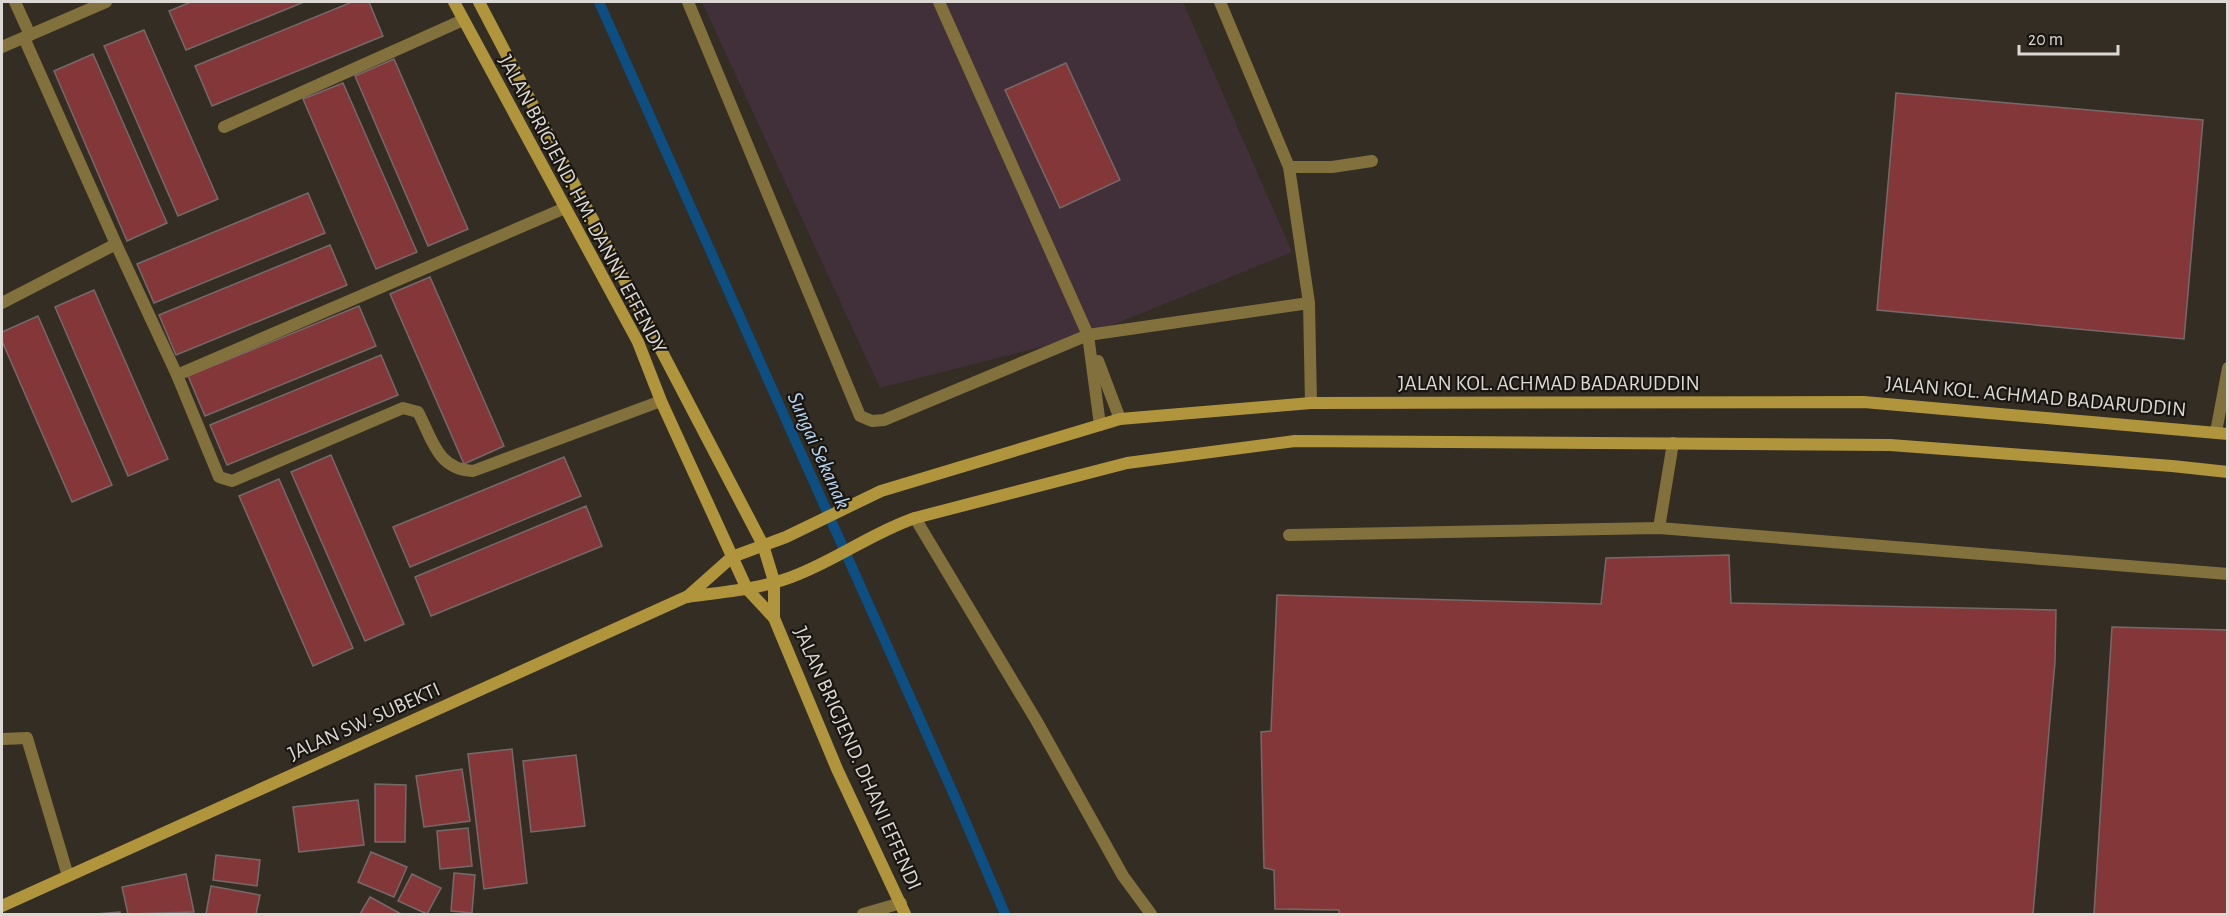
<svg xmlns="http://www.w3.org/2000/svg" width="2229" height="916" font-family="'Alegreya Sans',sans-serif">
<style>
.commercial{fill:#413039}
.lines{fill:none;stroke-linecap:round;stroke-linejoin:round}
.stream{stroke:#0d4f82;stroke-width:10}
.building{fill:#833738;stroke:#776969;stroke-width:1.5}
.lane{stroke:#82713c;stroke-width:12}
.street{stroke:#82713c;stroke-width:12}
.secondary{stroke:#b1953c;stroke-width:12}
.labels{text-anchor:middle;stroke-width:4.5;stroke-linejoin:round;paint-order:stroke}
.street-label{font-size:21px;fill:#dcd8d3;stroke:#191612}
.water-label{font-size:22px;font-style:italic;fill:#b8d7f6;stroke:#191612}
</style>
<rect width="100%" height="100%" fill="#332d24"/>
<polygon class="commercial" points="702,2 1183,2 1292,252 1088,335 880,388"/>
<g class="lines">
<polyline class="stream" points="599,2 958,804 1005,914"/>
</g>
<g class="building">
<polygon points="191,2 304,2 186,50 169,11"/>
<polygon points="352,2 369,2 383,36 212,106 195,66"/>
<polygon points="144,30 218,199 178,216 104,46"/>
<polygon points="93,54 167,223 127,241 54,71"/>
<polygon points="394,59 468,229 428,246 355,76"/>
<polygon points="1066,63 1120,180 1060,208 1005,90"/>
<polygon points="343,83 417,252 376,269 303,99"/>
<polygon points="1896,93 2203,120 2184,339 1877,310"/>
<polygon points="308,193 325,233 154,303 137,264"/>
<polygon points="330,245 347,285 176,355 159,315"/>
<polygon points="430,277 504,446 464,464 390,294"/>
<polygon points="94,290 168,459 128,476 55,307"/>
<polygon points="359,306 376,346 205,416 188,376"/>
<polygon points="38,316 112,485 72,502 2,341 2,332"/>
<polygon points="381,355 398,395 227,465 210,425"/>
<polygon points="331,455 404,624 365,641 291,472"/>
<polygon points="564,457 581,496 410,567 393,527"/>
<polygon points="279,479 353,648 313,666 239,496"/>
<polygon points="586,506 602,546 431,616 415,577"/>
<polygon points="1729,555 1731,603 2056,610 2055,662 2033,914 1339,914 1339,910 1275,909 1274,870 1264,868 1261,732 1271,731 1277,595 1601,604 1606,558"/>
<polygon points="2112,627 2228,630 2228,914 2094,914"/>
<polygon points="512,749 527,883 484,889 468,754"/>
<polygon points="576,755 585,826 531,832 523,761"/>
<polygon points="462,769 470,821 424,827 416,776"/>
<polygon points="375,784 406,785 405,842 375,842"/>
<polygon points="358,800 364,845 299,852 293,807"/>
<polygon points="468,828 472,866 440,869 437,831"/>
<polygon points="371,852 407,867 394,897 358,882"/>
<polygon points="216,855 260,860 257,886 213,880"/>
<polygon points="454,873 475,875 472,913 451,911"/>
<polygon points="186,874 194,912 128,914 122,887"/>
<polygon points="412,874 441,888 427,914 398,901"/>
<polygon points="211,886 260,895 256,914 206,914"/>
<polygon points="370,897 401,914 360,914"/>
<polygon points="120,912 120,914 95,914"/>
</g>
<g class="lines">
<g class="lane">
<polyline points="688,2 860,416 872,421 884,420 1088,335"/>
<polyline points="939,2 1088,335 1309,303"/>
<polyline points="1220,2 1289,167 1309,303 1311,403"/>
<polyline points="1289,167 1332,167 1372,161"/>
<polyline points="1088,335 1100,425"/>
<polyline points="1098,361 1120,419"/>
<polyline points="1659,528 1673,443"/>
<polyline points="1289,535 1659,528 2228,574"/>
</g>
<g class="street">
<polyline points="15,2 30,35"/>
<polyline points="2,47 106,2"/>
<polyline points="224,127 463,20"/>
<path d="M 116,244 L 177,375 L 219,477 L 232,481 L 403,408 L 418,412 C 433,440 437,469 473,471 L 661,401"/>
<polyline points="2,303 116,244 24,38"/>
<polyline points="177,375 565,208"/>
<polyline points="2216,432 2228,368"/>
<polyline points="915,518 1036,720 1123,876 1151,914"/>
<polyline points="2,739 27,738 68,876"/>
<polyline points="863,914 901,903"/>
</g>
<g class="secondary">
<polyline points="454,2 638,342 661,401 747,589 774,618 837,769 905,914"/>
<polyline points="479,2 763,545 774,581 774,618"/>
<polyline points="687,597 732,557 786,537 881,491 1120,419 1311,403 1864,402 2228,434"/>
<path d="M 2,906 L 686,597 C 724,592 764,589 799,574 C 839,558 874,532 915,518 L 1127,463 L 1295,441 L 1890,445 L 2172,466 L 2228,472"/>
</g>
</g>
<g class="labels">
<g class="street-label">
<text transform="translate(583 204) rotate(62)" y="7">JALAN BRIGJEND. HM. DANNY EFFENDY</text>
<text x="1549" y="390">JALAN KOL. ACHMAD BADARUDDIN</text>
<text transform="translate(2036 396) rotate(5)" y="7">JALAN KOL. ACHMAD BADARUDDIN</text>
<text transform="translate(364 721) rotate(-24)" y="7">JALAN SW. SUBEKTI</text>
<text transform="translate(858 758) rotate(66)" y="7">JALAN BRIGJEND. DHANI EFFENDI</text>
</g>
<g class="water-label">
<text transform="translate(820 450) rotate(66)" y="8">Sungai Sekanak</text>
</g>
</g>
<rect width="2229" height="916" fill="none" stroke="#dcd8d3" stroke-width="6"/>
<path d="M2019 45v9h99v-9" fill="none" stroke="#dcd8d3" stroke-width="3"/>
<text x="2028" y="45" font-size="18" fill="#dcd8d3" stroke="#191612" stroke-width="4.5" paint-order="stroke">20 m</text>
</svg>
